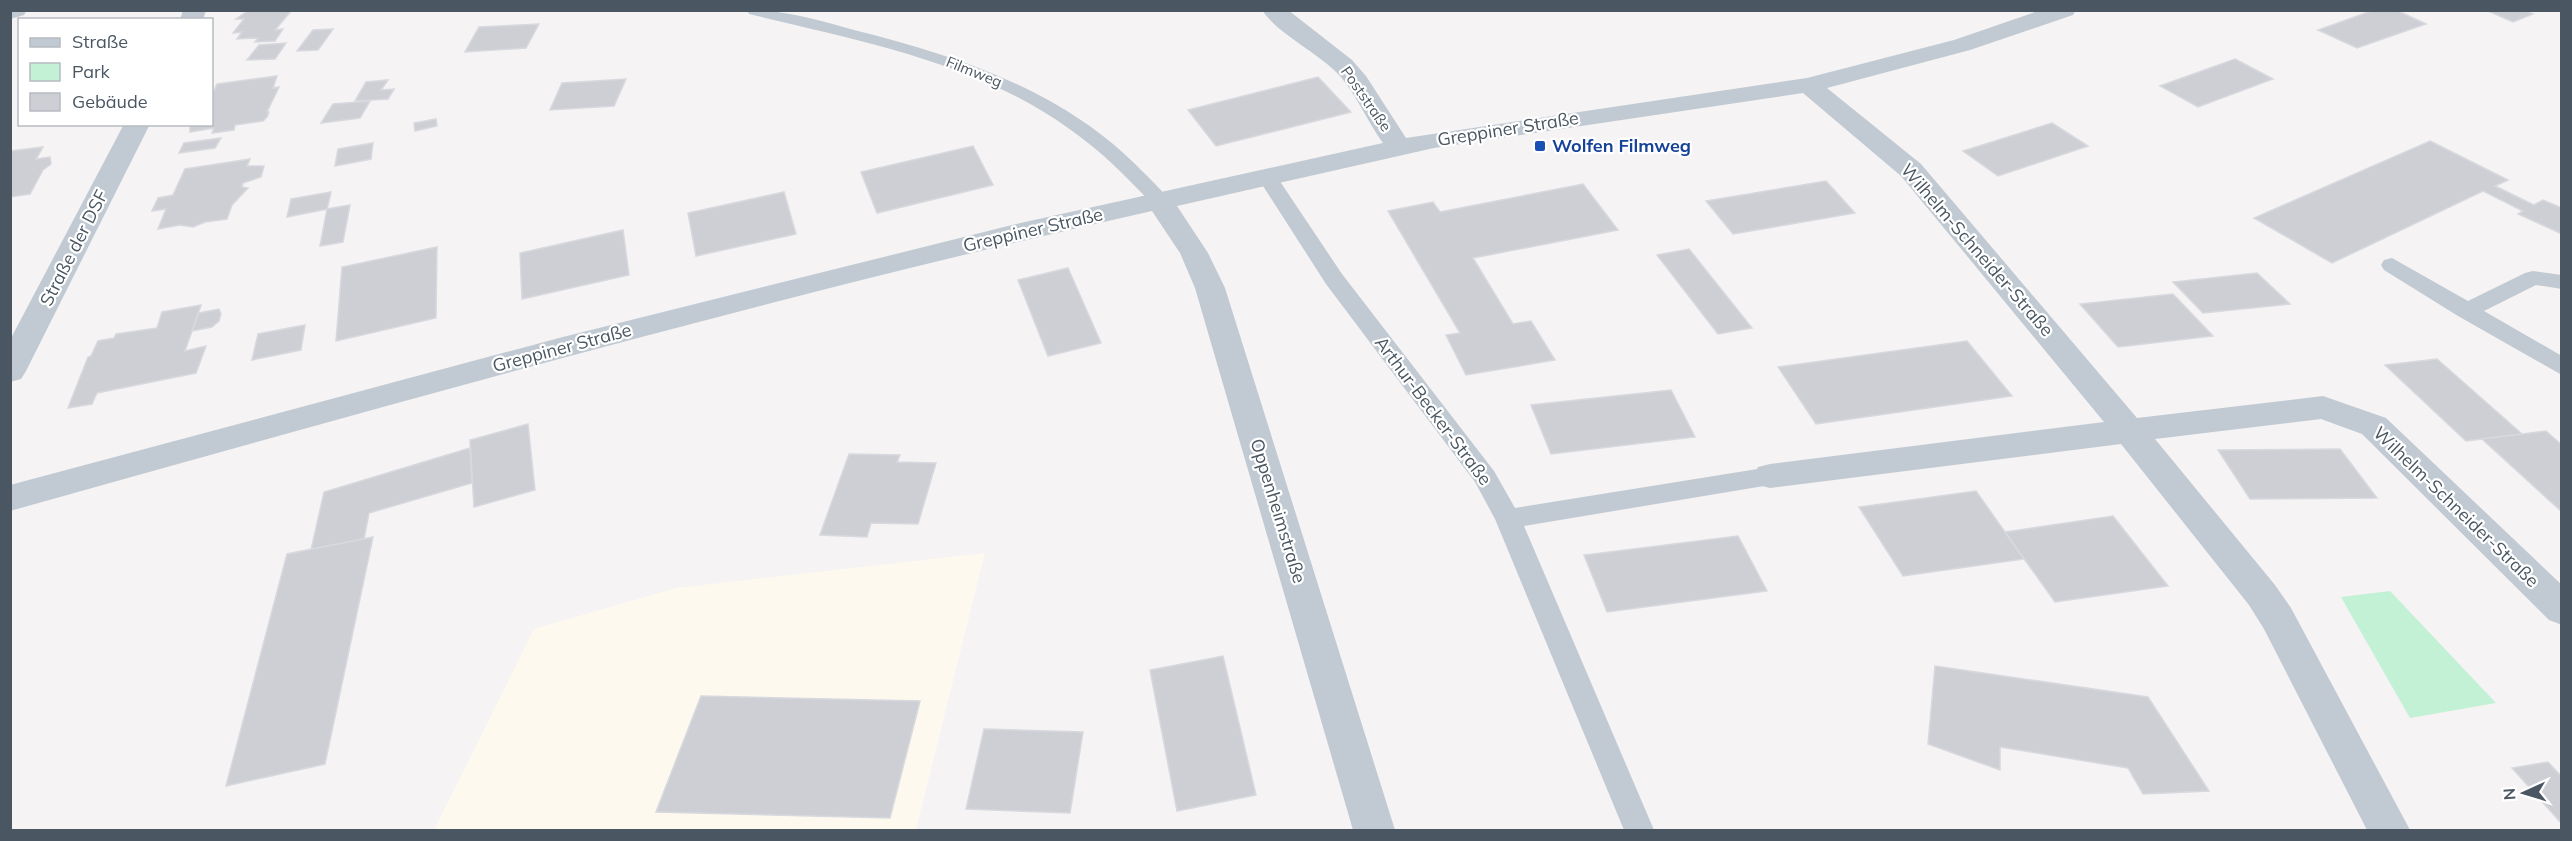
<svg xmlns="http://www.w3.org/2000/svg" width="2572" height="841" font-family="Mulish,sans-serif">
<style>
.commercial{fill:#fdf9ef}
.green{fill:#c3f1d5}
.building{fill:#cdcfd5;stroke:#d7d9de;stroke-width:1.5}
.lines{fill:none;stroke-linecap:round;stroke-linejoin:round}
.lane{fill:#c1cad2;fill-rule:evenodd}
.street{fill:#c1cad2;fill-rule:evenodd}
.transit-dot{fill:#1a4fb4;stroke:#fff;stroke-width:2}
.labels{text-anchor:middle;stroke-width:4.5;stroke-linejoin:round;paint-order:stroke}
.far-street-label{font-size:15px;fill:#4a5661;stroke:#fff}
.street-label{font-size:18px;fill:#4a5661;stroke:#fff}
.transit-label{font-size:18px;font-weight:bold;fill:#164399;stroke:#fff;text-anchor:start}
</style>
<rect width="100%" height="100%" fill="#f5f3f3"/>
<polygon class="commercial" points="985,553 916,830 434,830 534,629 676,588"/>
<polygon class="green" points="2390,591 2496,703 2410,718 2341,597"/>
<g class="building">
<polygon points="249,10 292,10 275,30 283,29 275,41 255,42 258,38 237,39 242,32 233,33 244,19 236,19"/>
<polygon points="2374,10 2396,10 2426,24 2357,48 2318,30"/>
<polygon points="2486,10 2525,10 2533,14 2513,22"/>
<polygon points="539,24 526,48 465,52 479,27"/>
<polygon points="333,29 318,50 297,51 313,30"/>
<polygon points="286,43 275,59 247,60 259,45"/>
<polygon points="2235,59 2273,79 2198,107 2160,86"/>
<polygon points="277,76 273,88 279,87 267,112 269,112 267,117 263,121 235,125 234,130 212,133 214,128 190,132 190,124 212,124 212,95 217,84"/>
<polygon points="1318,77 1351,112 1216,146 1188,110"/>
<polygon points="626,79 614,106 550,110 562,83"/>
<polygon points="388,80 381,90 394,89 388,99 355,101 366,82"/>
<polygon points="370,101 360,118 321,123 333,104"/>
<polygon points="436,119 437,126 415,131 414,123"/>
<polygon points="2052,123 2088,146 1998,176 1963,151"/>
<polygon points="221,138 215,148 179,153 184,143"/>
<polygon points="2430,141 2508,180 2495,186 2534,205 2543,200 2562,208 2562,234 2518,214 2523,211 2483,191 2332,263 2254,218"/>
<polygon points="373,143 371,159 335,166 338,149"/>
<polygon points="973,146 993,185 877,213 861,172"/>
<polygon points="43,147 36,159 50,157 51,164 43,170 30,194 10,197 11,151"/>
<polygon points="250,159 247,166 264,166 261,177 243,183 242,187 248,188 232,205 227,219 205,222 193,227 180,225 158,229 166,209 152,211 158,198 173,195 185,169"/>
<polygon points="1826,181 1855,213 1733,234 1706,201"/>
<polygon points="1583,184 1618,230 1473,258 1513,324 1531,321 1555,360 1466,375 1446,335 1460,333 1388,211 1433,202 1440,212"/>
<polygon points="331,192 327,209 287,217 291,199"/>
<polygon points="784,192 796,234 696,256 688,213"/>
<polygon points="350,205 343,242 320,246 327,209"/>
<polygon points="623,230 629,275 522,299 520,253"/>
<polygon points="437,247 436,318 336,341 342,267"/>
<polygon points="1689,249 1752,328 1718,334 1657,255"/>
<polygon points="1068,268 1101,343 1048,356 1018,280"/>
<polygon points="2257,273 2290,304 2203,313 2173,282"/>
<polygon points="2173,294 2213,336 2118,347 2080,304"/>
<polygon points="201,305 185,351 206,346 196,373 97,393 92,404 68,408 88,357 91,356 98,341 114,338 116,334 157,328 162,312"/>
<polygon points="219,309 221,314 219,321 212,327 192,331 199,313"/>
<polygon points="305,325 301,350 252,360 258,334"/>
<polygon points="1967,341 2012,396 1816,424 1778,367"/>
<polygon points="2437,359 2522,434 2466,441 2385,365"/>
<polygon points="1671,390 1695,437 1551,454 1531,405"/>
<polygon points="528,424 535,490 474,507 470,440"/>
<polygon points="2546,431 2562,445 2562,512 2482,439"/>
<polygon points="470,448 472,483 369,513 364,539 311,550 324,492"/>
<polygon points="2340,449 2377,498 2250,499 2218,450"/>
<polygon points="849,454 900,455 897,462 936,463 918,524 871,523 867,537 820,535"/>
<polygon points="1976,491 2024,559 1903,576 1859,507"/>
<polygon points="2113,516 2168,586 2055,602 2005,532"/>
<polygon points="1738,536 1767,591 1607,612 1584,555"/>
<polygon points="373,537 325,764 226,786 287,554"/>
<polygon points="1223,656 1256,795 1177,811 1150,670"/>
<polygon points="1935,666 2148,697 2209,791 2143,794 2128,768 2000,747 2000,770 1928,744"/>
<polygon points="701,696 920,701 890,818 656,812"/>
<polygon points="984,729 1083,732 1070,813 966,809"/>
<polygon points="2548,762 2562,777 2562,824 2512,768"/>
</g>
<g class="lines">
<g class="lane">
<path d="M 747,10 C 784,10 818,20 854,30 C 958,56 1065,91 1141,170 C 1151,180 1161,189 1169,200 L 1166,204 L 1152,204 C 1126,176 1100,150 1068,128 C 977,62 856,40 749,14 Z"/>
<polygon points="1266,169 1273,171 1342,274 1494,471 1515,508 1770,467 1779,470 1782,476 1779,482 1770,485 1524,526 1654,830 1624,830 1495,519 1475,482 1326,284 1256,175"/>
<polygon points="2392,258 2468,301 2525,273 2533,271 2562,275 2562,289 2536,285 2484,311 2562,356 2562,375 2458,316 2384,270 2381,265 2384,260"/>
</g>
<g class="street">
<polygon points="10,10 27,10 24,15 10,19"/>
<polygon points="183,10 206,10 203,20 180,20"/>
<path d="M 1262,10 L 1288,10 L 1352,60 L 1366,76 L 1406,138 L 1807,78 L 1954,40 L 2041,10 L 2076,10 L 2073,15 L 1970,50 L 1827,88 L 1921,164 L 2137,418 L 2323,396 L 2386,418 L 2562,585 L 2562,625 L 2549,620 L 2362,434 L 2321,419 L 2155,439 L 2275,585 L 2291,608 L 2410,830 L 2367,830 L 2264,629 L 2249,605 L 2121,444 L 1770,488 L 1758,485 L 1753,476 L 1758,467 L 1770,464 L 2104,422 L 1901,176 L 1803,93 L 1434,148 L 1177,206 L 1208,253 L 1225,288 L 1395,830 L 1353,830 L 1195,288 L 1180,253 L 1152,211 C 768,297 390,405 10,511 L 10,485 L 559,338 L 1012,225 L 1383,143 C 1367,121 1353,87 1334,70 C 1313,50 1277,33 1262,10 Z"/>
<polygon points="124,124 150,124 26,371 21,379 10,382 10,340"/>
</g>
</g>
<rect class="transit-dot" x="1534" y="140" width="12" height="12" rx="3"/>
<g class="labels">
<g class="far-street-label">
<text transform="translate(974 72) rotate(22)" y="5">Filmweg</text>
<text transform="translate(1366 99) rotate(55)" y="5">Poststraße</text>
</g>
<g class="street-label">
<text transform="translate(1508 129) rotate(-9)" y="6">Greppiner Straße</text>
<text transform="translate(1033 230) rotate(-13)" y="6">Greppiner Straße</text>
<text transform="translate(74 248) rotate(-63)" y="6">Straße der DSF</text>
<text transform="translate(1977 250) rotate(49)" y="6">Wilhelm-Schneider-Straße</text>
<text transform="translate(562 348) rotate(-15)" y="6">Greppiner Straße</text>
<text transform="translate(1433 411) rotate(53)" y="6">Arthur-Becker-Straße</text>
<text transform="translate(2456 507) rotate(44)" y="6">Wilhelm-Schneider-Straße</text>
<text transform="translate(1278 511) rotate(73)" y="6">Oppenheimstraße</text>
</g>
<g class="transit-label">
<text x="1552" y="152">Wolfen Filmweg</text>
</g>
</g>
<rect width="2572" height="841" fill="none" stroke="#4a5661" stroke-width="24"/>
<rect x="18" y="18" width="195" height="108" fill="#ffffff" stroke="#b7bbc0" stroke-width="1.5"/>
<rect x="30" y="38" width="30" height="9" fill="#c1cad2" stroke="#b7bbc0" stroke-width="1.5"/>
<text x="72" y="48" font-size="18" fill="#4a5661">Straße</text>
<rect x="30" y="63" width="30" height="18" fill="#c3f1d5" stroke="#b7bbc0" stroke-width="1.5"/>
<text x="72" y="78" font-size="18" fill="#4a5661">Park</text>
<rect x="30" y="93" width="30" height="18" fill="#cdcfd5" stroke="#b7bbc0" stroke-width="1.5"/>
<text x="72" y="108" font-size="18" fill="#4a5661">Gebäude</text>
<g transform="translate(2524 793) rotate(266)" stroke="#ffffff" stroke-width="4.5" paint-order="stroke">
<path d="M0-4.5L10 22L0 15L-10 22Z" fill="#4a5661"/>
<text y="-9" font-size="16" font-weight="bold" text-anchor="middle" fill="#4a5661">N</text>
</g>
</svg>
